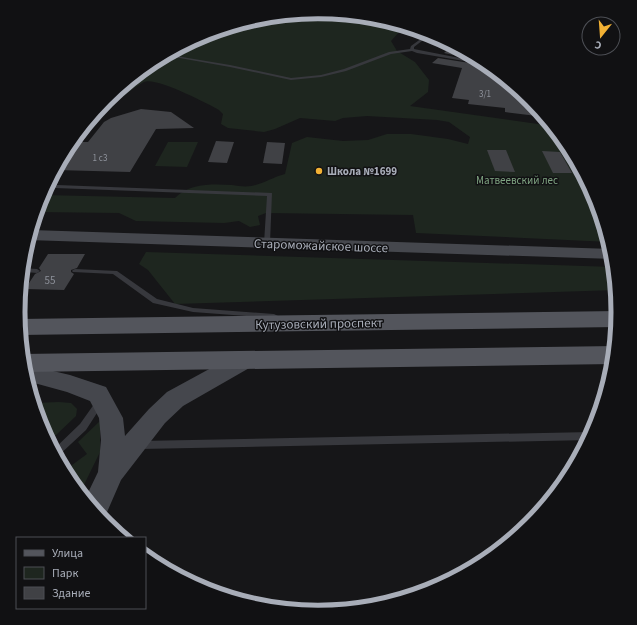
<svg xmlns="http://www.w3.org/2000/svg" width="637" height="625" font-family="'Source Sans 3',sans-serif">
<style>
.green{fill:#1e261f}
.building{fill:#404145}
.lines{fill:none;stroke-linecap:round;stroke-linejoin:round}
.lane{fill:#37383d;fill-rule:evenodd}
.secondary{fill:#45474d;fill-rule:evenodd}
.primary{fill:#53555c;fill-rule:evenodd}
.poi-dot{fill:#f2b134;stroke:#111113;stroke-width:1.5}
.labels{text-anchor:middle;stroke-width:3;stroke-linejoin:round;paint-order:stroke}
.far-number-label{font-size:9px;fill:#8e929b}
.far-poi-label{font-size:11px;font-weight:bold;fill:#a8adb8;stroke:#111113;text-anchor:start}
.far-park-label{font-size:11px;fill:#7fa381;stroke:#111113}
.number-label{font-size:11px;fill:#8e929b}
.street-label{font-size:13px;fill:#a8adb8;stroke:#111113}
.rim{fill:none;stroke:#a8adb8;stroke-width:5}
</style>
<rect width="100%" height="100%" fill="#161618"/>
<g class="green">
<path d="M 319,12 L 377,18 L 407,27 L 401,30 L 391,41 L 397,51 L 415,62 L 429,80 L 428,92 L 410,106 L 552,126 L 568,146 L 596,198 L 610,242 L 416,233 L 413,215 L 266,213 L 258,216 L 260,225 L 250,227 L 239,221 L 224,223 L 136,221 L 119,213 L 36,212 L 42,195 L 175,198 C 189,183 213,184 232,185 C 238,186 245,187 251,186 C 263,184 273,177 285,174 L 292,143 L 307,137 L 343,141 L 368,140 L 387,134 L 411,134 L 448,139 L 468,144 L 470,137 L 449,122 L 437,120 L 367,116 L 343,118 L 335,121 L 300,118 L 275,129 L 264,132 L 228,128 L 221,124 L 223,114 L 219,110 C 206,103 156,77 144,82 C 132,88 123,98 111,105 C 107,108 101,109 97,111 L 106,100 L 152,63 L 204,35 L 260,18 Z"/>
<polygon points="168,142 198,142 187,167 155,166"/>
<polygon points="146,252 614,267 617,290 175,304 148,270 139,264"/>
<polygon points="59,402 71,403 77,409 76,416 56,435 45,435 41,427 33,403"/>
<polygon points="100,421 100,452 80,493 64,471 87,454 78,442"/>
</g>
<g class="building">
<polygon points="453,45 460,49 482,61 444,53"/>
<polygon points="438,58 489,66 517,89 517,95 526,96 545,117 505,112 505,108 468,104 469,100 452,98 462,68 432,63"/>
<polygon points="141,109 171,112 194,128 156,129 130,172 56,170 72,142 88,142 104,122 111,118"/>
<polygon points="216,141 234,142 227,163 208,162"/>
<polygon points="267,142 285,143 282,164 263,163"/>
<polygon points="487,150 506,150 515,172 495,171"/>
<polygon points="542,151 560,152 572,173 553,173"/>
<polygon points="48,254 85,254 77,268 71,270 71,272 74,274 64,290 25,289 35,274 41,271 39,268"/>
</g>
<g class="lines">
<g class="lane">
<polygon points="429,33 431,34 414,47 414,49 485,63 488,65 417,53 412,51 391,54 346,71 321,77 291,80 230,67 174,57 176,56 230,65 291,78 321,75 344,69 389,52 410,49 411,46"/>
<polygon points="57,185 272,193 270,243 267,245 264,243 267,196 55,188 55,186"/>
<polygon points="22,268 37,269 40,271 37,273 26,272 24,275 22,276"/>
<polygon points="75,269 117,271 157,299 193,308 274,314 278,316 274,318 193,312 153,303 113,274 73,272 72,271 73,270"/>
<polygon points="100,399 103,400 104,402 86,430 57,457 53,450 80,424 97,400"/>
<polygon points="591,432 593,433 590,440 140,449 137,448 136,445 137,442 140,441"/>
</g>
<g class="secondary">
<polygon points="31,230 612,249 614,259 28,240"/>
<polygon points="243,353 251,355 254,361 251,367 183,406 165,423 121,480 104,519 102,520 85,499 98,472 101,440 99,418 90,401 67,392 27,381 23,364 70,375 106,387 123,418 125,436 149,409 167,392 235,355"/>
</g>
<g class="primary">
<polygon points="618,311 618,327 20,335 19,319"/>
<polygon points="616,346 614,364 24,372 22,354"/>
</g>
</g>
<circle class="poi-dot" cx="319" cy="171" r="4"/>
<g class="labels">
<g class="far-number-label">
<text x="485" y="97">3/1</text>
<text x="100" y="161">1 с3</text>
</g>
<g class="far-poi-label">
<text x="327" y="175">Школа №1699</text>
</g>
<g class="far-park-label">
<text x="517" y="184">Матвеевский лес</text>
</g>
<g class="number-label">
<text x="50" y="284">55</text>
</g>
<g class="street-label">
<text transform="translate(321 245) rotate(2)" y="5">Староможайское шоссе</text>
<text transform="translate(319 323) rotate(-1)" y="5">Кутузовский проспект</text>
</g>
</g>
<path d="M0 0H637V625H0ZM25 312a293 293 0 1 1 586 0a293 293 0 1 1-586 0Z" fill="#111113" fill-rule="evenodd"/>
<path class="rim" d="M25 312a293 293 0 1 1 586 0a293 293 0 1 1-586 0Z"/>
<rect x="16" y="537" width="130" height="72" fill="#111113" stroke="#4d4f55"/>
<rect x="24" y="550" width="20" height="6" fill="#53555c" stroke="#4d4f55"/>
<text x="52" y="557" font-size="12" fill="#a8adb8">Улица</text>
<rect x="24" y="567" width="20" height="12" fill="#1e261f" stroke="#4d4f55"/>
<text x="52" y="577" font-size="12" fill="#a8adb8">Парк</text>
<rect x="24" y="587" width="20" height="12" fill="#404145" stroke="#4d4f55"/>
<text x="52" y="597" font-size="12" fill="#a8adb8">Здание</text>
<g transform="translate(601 36) rotate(197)"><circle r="19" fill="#111113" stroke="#4d4f55"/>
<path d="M0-3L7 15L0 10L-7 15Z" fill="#f2b134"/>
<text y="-6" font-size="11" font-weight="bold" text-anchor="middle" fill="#a8adb8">С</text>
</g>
</svg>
